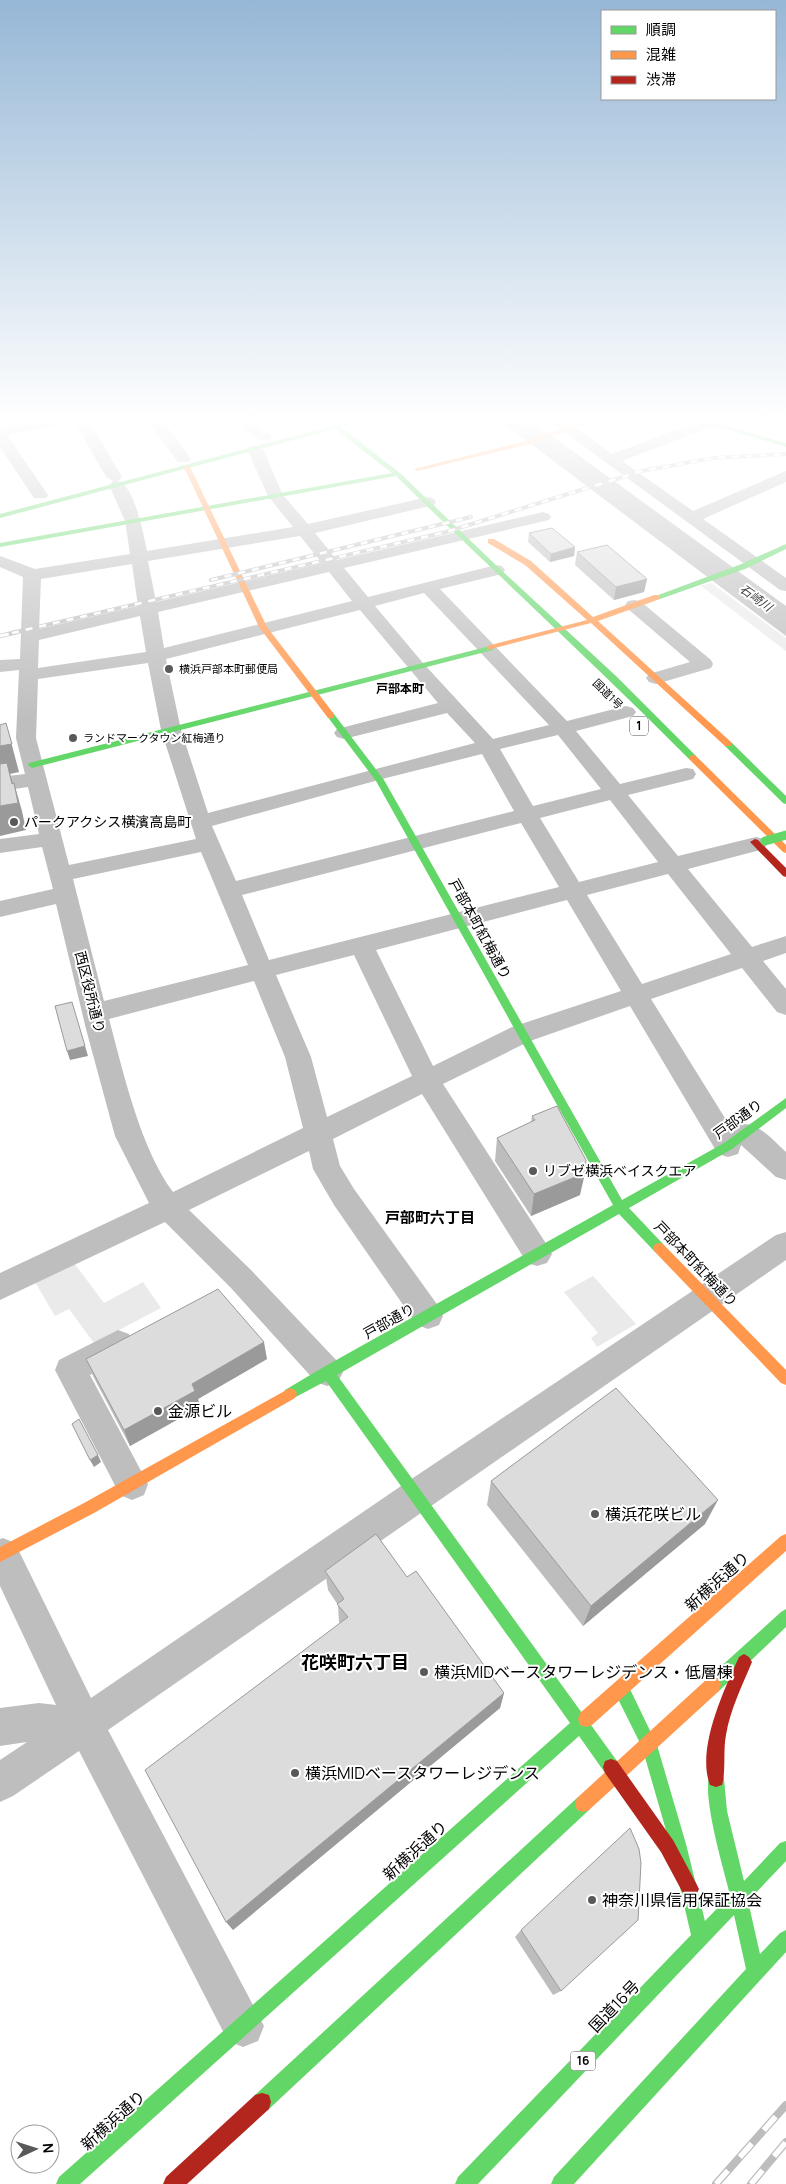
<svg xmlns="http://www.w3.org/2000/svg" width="786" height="2184" font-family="Manrope,'Noto Sans JP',sans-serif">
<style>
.green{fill:#eaeaea}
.water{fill:#bcbcbc}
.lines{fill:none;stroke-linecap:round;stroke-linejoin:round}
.street{fill:#bebebe;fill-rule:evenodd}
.fast{fill:#63d668;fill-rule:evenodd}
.slow{fill:#ff974d;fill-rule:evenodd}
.jam{fill:#b3261e;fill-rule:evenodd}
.rail-far2-casing{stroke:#bdbdbd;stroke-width:4}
.rail-far1-casing{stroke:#bdbdbd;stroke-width:4.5}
.rail-casing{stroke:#bdbdbd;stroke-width:8}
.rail-far2{stroke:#fff;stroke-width:2.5;stroke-dasharray:7;stroke-linecap:butt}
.rail-far1{stroke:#fff;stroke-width:3;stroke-dasharray:9;stroke-linecap:butt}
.rail{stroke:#fff;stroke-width:5.5;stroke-dasharray:18;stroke-linecap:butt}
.fast-bridge{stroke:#63d668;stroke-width:9}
.wall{fill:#bdbdbd}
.shaded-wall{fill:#9a9a9a}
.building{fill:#dcdcdc;stroke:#9a9a9a}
.poi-dot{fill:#595959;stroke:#fff;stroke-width:2}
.labels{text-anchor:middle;stroke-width:4;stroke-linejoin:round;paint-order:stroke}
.far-poi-label{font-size:11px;fill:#000;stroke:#fff;text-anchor:start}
.far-street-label{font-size:11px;fill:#000;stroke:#fff}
.far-water-label{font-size:12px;font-style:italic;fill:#404040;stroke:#fff}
.far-neighbourhood-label{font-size:12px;font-weight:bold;fill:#000;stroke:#fff}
.shield{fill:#fff;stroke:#4c4c4c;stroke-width:1}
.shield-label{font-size:12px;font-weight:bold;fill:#000}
.poi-label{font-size:14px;fill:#000;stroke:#fff;text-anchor:start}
.street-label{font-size:14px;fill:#000;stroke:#fff}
.neighbourhood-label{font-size:15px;font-weight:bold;fill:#000;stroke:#fff}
.near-poi-label{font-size:16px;fill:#000;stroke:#fff;text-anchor:start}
.near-street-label{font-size:16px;fill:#000;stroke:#fff}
.near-neighbourhood-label{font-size:18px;font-weight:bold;fill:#000;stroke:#fff}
</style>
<rect width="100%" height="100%" fill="#fff"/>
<g class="green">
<polygon points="711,583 786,638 786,651 701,586"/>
<polygon points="71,1259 104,1303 143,1282 161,1308 94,1343 69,1309 55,1316 32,1277"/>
<polygon points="593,1276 636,1324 597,1347 591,1338 598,1333 564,1292"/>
</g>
<polygon class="water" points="495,417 526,417 786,606 786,636"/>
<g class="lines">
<g class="street">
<path d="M 56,417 L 87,417 L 122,477 L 118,481 C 134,484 144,536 147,551 L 293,527 L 268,496 L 247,449 L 250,446 L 260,446 L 263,449 L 283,495 L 308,524 L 428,497 L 434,499 L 436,502 L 434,505 L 315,533 L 337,560 L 543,512 L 549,514 L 551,517 L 549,520 L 344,568 L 368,597 L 496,565 L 502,566 L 505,570 L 502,574 L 440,589 L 567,721 L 626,706 L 633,708 L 636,712 L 633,716 L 576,731 L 620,784 L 686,768 L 693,769 L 696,774 L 693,779 L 628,795 L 678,856 L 756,837 L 764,839 L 767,844 L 764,849 L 688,869 L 752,947 L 786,936 L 786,953 L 763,961 L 786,989 L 786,1015 L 777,1012 L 742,968 L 651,999 L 733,1131 L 736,1125 C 757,1119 772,1140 786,1152 L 786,1180 L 776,1177 L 741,1145 L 738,1154 L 728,1157 L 718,1154 L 630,1006 L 530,1041 L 443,1084 L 547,1245 L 552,1254 L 547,1263 L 537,1266 L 527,1263 L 422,1094 L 333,1139 L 340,1166 L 354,1189 L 439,1307 L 443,1316 L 439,1325 L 428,1329 L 417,1325 L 334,1205 L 313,1169 L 309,1151 L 189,1210 L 251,1270 L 338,1362 L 343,1372 L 338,1382 L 327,1386 L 316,1382 L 231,1288 L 165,1222 L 0,1300 L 0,1273 L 149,1203 L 115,1136 L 86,1029 L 56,904 L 0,917 L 0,901 L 53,889 L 42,847 L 0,853 L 0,839 L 39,834 L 28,787 L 0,791 L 0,777 L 25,774 L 16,738 L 19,670 L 0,672 L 0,660 L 20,659 L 23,577 L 0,567 L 0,556 L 35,569 L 130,554 L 125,521 L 109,485 L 113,481 L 106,477 L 75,422 L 7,435 L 48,495 L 46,498 L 34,498 L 0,447 L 0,428 ZM 300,536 L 322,563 L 156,602 L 148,561 ZM 132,564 L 138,606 L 39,629 L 41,579 ZM 329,572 L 352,601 L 164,648 L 158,612 ZM 424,593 L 549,725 L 493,739 L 423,663 L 375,606 ZM 360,610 L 438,703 L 337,729 L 334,733 L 337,737 L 344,739 L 447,713 L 475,743 L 208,813 L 181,730 L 166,659 ZM 140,616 L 146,652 L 38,668 L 39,640 ZM 148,663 L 161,730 L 196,839 L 69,865 L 36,738 L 38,679 ZM 558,735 L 601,789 L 533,806 L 500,749 ZM 482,754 L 514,811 L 236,881 L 212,826 L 382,779 ZM 610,800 L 658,862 L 579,882 L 540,818 ZM 521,823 L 559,887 L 269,960 L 242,895 ZM 201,852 L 248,965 L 104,1001 L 73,879 ZM 668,874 L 731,954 L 642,984 L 587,895 ZM 567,900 L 621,991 L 512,1027 L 433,1066 L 376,950 ZM 354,955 L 412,1076 L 327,1117 L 311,1057 L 276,975 ZM 254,981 L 285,1057 L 303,1128 L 173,1192 C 140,1148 123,1071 109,1019 Z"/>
<polygon points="145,417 160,417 191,459 188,462 178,462"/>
<polygon points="233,417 249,417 272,437 269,440 259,440"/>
<polygon points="544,417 561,417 612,454 703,420 713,420 715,423 713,426 622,461 693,511 786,471 786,482 703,519 786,578 786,591 780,590"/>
<polygon points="634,600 640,601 711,660 713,664 711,668 656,684 649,682 646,678 649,674 690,662 628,609 625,605 628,601"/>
<polygon points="786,1232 786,1260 108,1730 264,2026 258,2041 243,2047 228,2041 79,1751 13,1796 0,1802 0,1760 27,1742 0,1746 0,1708 39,1703 56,1705 0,1586 0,1539 3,1538 15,1543 91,1698 404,1484 776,1235"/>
<polygon points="118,1330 129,1334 133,1344 129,1354 90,1375 148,1484 144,1495 132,1500 120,1495 55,1370 59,1360"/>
</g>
<g class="fast">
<path d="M 321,417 L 328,417 L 337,424 L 361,417 L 371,417 L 341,427 L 400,473 L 499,568 L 616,676 L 696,756 L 696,760 L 690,760 C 594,663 494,572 396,476 L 0,547 L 0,543 L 392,473 L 335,429 L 0,518 L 0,514 L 332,426 Z"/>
<polygon points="686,417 696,417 786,443 786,447"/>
<polygon points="786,544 786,549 745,569 660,599 653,597 739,565"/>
<polygon points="490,646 494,648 493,650 32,768 28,765 29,763"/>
<polygon points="331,713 334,714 384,780 622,1200 724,1143 786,1098 786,1108 732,1149 629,1208 663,1244 665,1248 663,1252 659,1253 655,1252 619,1214 337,1375 582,1713 586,1711 592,1713 594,1719 591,1725 617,1761 619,1767 617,1773 611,1775 605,1773 579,1736 80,2184 56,2184 59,2177 570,1723 326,1381 290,1400 285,1398 283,1394 285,1390 322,1368 613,1205 376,781 327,716"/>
<polygon points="728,741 731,742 786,796 786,804 783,803 725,746 725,742"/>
<polygon points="786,1609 786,1627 719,1691 713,1693 707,1691 705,1685 707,1679 781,1612"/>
<path d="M 621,1681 L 627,1683 L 657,1745 L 686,1844 L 705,1921 L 730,1895 C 724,1870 701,1795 710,1773 L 716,1771 L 722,1773 L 724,1779 L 727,1811 L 744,1881 L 780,1843 L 786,1841 L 786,1861 L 748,1901 L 760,1954 L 780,1933 L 786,1930 L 786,1952 L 574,2184 L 551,2184 L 554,2177 L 746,1969 L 734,1915 L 478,2184 L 455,2184 L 458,2177 L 691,1935 L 670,1844 L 642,1747 L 613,1689 L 615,1683 Z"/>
<polygon points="583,1796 589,1798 591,1804 589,1810 269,2109 262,2111 255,2109 253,2102 255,2095 577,1798"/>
</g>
<g class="slow">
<polygon points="600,417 610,417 526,445 417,471 414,469 522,442"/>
<polygon points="187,465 190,467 267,627 334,714 334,718 328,718 259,627 184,467"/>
<polygon points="488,539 494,539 531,561 593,617 654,595 660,595 660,599 598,621 731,742 731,746 725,746 591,623 487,650 487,646 587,620 525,565 488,543"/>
<polygon points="693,755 696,756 786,845 786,853 783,852 690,760 690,756"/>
<polygon points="659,1243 663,1244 786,1370 786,1385 781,1383 655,1252 653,1248 655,1244"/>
<polygon points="290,1388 295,1390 297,1394 295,1398 94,1513 0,1562 0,1547 84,1503"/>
<polygon points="786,1534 786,1551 592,1725 586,1727 580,1725 578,1719 580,1713 781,1536"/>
<polygon points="713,1677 719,1679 721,1685 719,1691 589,1810 583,1812 577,1810 575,1804 577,1798 707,1679"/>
</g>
<g class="jam">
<polygon points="755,839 758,840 786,868 786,877 783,876 752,844 750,842"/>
<path d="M 744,1654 L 749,1657 L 752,1662 C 742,1686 730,1710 726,1735 C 723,1749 726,1774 722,1785 L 716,1787 L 710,1785 C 696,1749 724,1690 739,1657 Z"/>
<polygon points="611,1759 617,1761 673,1840 696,1883 699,1889 696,1895 690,1898 684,1895 661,1852 605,1773 603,1767 605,1761"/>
<polygon points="262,2093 269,2095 271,2102 269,2109 187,2184 163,2184 166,2177 255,2095"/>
</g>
<defs>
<g id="rail-far2">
<polyline points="211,580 471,517"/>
<polyline points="12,633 446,532 642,471 713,458 786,454"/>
</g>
<polyline id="rail-far1" points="0,636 17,632"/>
<g id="rail">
<polyline points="716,2184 786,2105"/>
<polyline points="751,2184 786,2142"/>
</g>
</defs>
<use href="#rail-far2" class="rail-far2-casing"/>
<use href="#rail-far1" class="rail-far1-casing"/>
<use href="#rail" class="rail-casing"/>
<use href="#rail-far2" class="rail-far2"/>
<use href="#rail-far1" class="rail-far1"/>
<use href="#rail" class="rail"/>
<polyline class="fast-bridge" points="765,841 786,835"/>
</g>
<g class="wall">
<polygon points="529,533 575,547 574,556 550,562 528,542"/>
<polygon points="577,552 647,579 644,592 614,600 575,565"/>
<polygon points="532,1116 580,1195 531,1216 495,1161 497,1138 531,1122"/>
<polygon points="86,1359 267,1359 198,1399 200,1407 130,1446 93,1376"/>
<polygon points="491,1481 705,1524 583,1626 487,1505"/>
<polygon points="325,1571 407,1577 504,1693 500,1708 233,1930 340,1623 339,1622 338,1605 328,1590"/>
<polygon points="521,1930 561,1991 553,1995 515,1937"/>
</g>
<g class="shaded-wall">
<polygon points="575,547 574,556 550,562 551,554"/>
<polygon points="647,579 644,592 614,600 616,587"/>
<polygon points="6,723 19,772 10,774 15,791 14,783 22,811 26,830 0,836 0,746"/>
<polygon points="85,1046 88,1056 70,1060 67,1051"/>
<polygon points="585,1173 580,1195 531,1216 534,1194"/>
<polygon points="264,1342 267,1359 198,1399 200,1407 130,1446 124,1430 192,1384"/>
<polygon points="98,1455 101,1462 94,1467 90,1460"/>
<polygon points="718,1500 705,1524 583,1626 591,1606"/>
<polygon points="504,1693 500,1708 233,1930 226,1922"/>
</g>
<g class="building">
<polygon points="552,528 575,547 551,554 529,533"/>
<polygon points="607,545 647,579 616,587 577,552"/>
<polygon points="6,723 12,744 0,746 0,725"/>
<polygon points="7,763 12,784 14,783 18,803 0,806 0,764"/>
<polygon points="72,1002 85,1046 67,1051 55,1006"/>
<polygon points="557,1106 586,1160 585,1173 534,1194 497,1138 535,1120 532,1116"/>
<polygon points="218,1289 264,1342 192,1384 195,1391 124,1430 86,1359"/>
<polygon points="616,1388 718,1500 591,1606 491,1481"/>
<polygon points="79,1419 98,1455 90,1460 72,1424"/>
<polygon points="376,1534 407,1577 416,1571 504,1693 226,1922 145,1770 348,1617 337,1604 344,1599 325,1571"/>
<polygon points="630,1828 639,1849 641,1863 638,1920 561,1991 521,1930"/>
</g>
<linearGradient id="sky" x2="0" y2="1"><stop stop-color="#96b7d6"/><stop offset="0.58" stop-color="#fff"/><stop offset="1" stop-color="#fff" stop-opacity="0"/></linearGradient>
<rect width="786" height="723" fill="url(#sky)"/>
<g class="poi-dot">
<circle cx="169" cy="669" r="5"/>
<circle cx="73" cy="738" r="5"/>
<circle cx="14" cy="822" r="5"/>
<circle cx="533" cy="1171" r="5"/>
<circle cx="158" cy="1411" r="5"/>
<circle cx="595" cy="1514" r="5"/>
<circle cx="424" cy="1672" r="5"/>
<circle cx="295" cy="1773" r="5"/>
<circle cx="592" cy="1900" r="5"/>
</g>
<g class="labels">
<g class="far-poi-label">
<text x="179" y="673">横浜戸部本町郵便局</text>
<text x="83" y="742">ランドマークタウン紅梅通り</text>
</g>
<g class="far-street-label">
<text transform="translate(608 694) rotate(45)" y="4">国道1号</text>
</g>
<g class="far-water-label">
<text transform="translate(756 598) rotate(36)" y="4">石崎川</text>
</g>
<g class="far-neighbourhood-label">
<text x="400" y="693">戸部本町</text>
</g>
<g class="shield">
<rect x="630" y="716.5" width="18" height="19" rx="4"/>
<rect x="570.5" y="2051.5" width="25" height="19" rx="4"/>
</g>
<g class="shield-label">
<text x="639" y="730">1</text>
<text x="583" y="2065">16</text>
</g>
<g class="poi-label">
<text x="24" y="827">パークアクシス横濱高島町</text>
<text x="543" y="1176">リブゼ横浜ベイスクエア</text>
</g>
<g class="street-label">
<text transform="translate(480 929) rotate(61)" y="5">戸部本町紅梅通り</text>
<text transform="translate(90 992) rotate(76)" y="5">西区役所通り</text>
<text transform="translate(738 1119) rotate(-36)" y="5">戸部通り</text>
<text transform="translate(696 1264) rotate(46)" y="5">戸部本町紅梅通り</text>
<text transform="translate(389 1321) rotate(-29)" y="5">戸部通り</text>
</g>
<g class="neighbourhood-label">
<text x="430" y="1223">戸部町六丁目</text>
</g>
<g class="near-poi-label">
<text x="168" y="1417">金源ビル</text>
<text x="605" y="1520">横浜花咲ビル</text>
<text x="434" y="1678">横浜MIDベースタワーレジデンス・低層棟</text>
<text x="305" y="1779">横浜MIDベースタワーレジデンス</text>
<text x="602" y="1906">神奈川県信用保証協会</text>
</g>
<g class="near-street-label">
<text transform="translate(717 1581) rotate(-42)" y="6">新横浜通り</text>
<text transform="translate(415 1850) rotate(-42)" y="6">新横浜通り</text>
<text transform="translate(614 2006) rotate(-46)" y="6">国道16号</text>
<text transform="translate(113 2120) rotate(-42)" y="6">新横浜通り</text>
</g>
<g class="near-neighbourhood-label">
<text x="355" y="1669">花咲町六丁目</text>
</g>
</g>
<rect x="601" y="10" width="175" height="90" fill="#ffffff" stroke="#999999"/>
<rect x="611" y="26" width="25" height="8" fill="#63d668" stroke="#999999"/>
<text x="646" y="35" font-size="15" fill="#000000">順調</text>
<rect x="611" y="51" width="25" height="8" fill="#ff974d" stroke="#999999"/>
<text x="646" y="60" font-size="15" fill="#000000">混雑</text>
<rect x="611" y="76" width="25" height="8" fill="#b3261e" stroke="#999999"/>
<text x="646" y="85" font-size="15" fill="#000000">渋滞</text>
<g transform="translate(35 2149) rotate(86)"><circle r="24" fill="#ffffff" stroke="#999999"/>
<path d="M0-4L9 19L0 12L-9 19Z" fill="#595959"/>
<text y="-8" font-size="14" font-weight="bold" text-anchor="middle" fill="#000000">N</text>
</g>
</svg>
